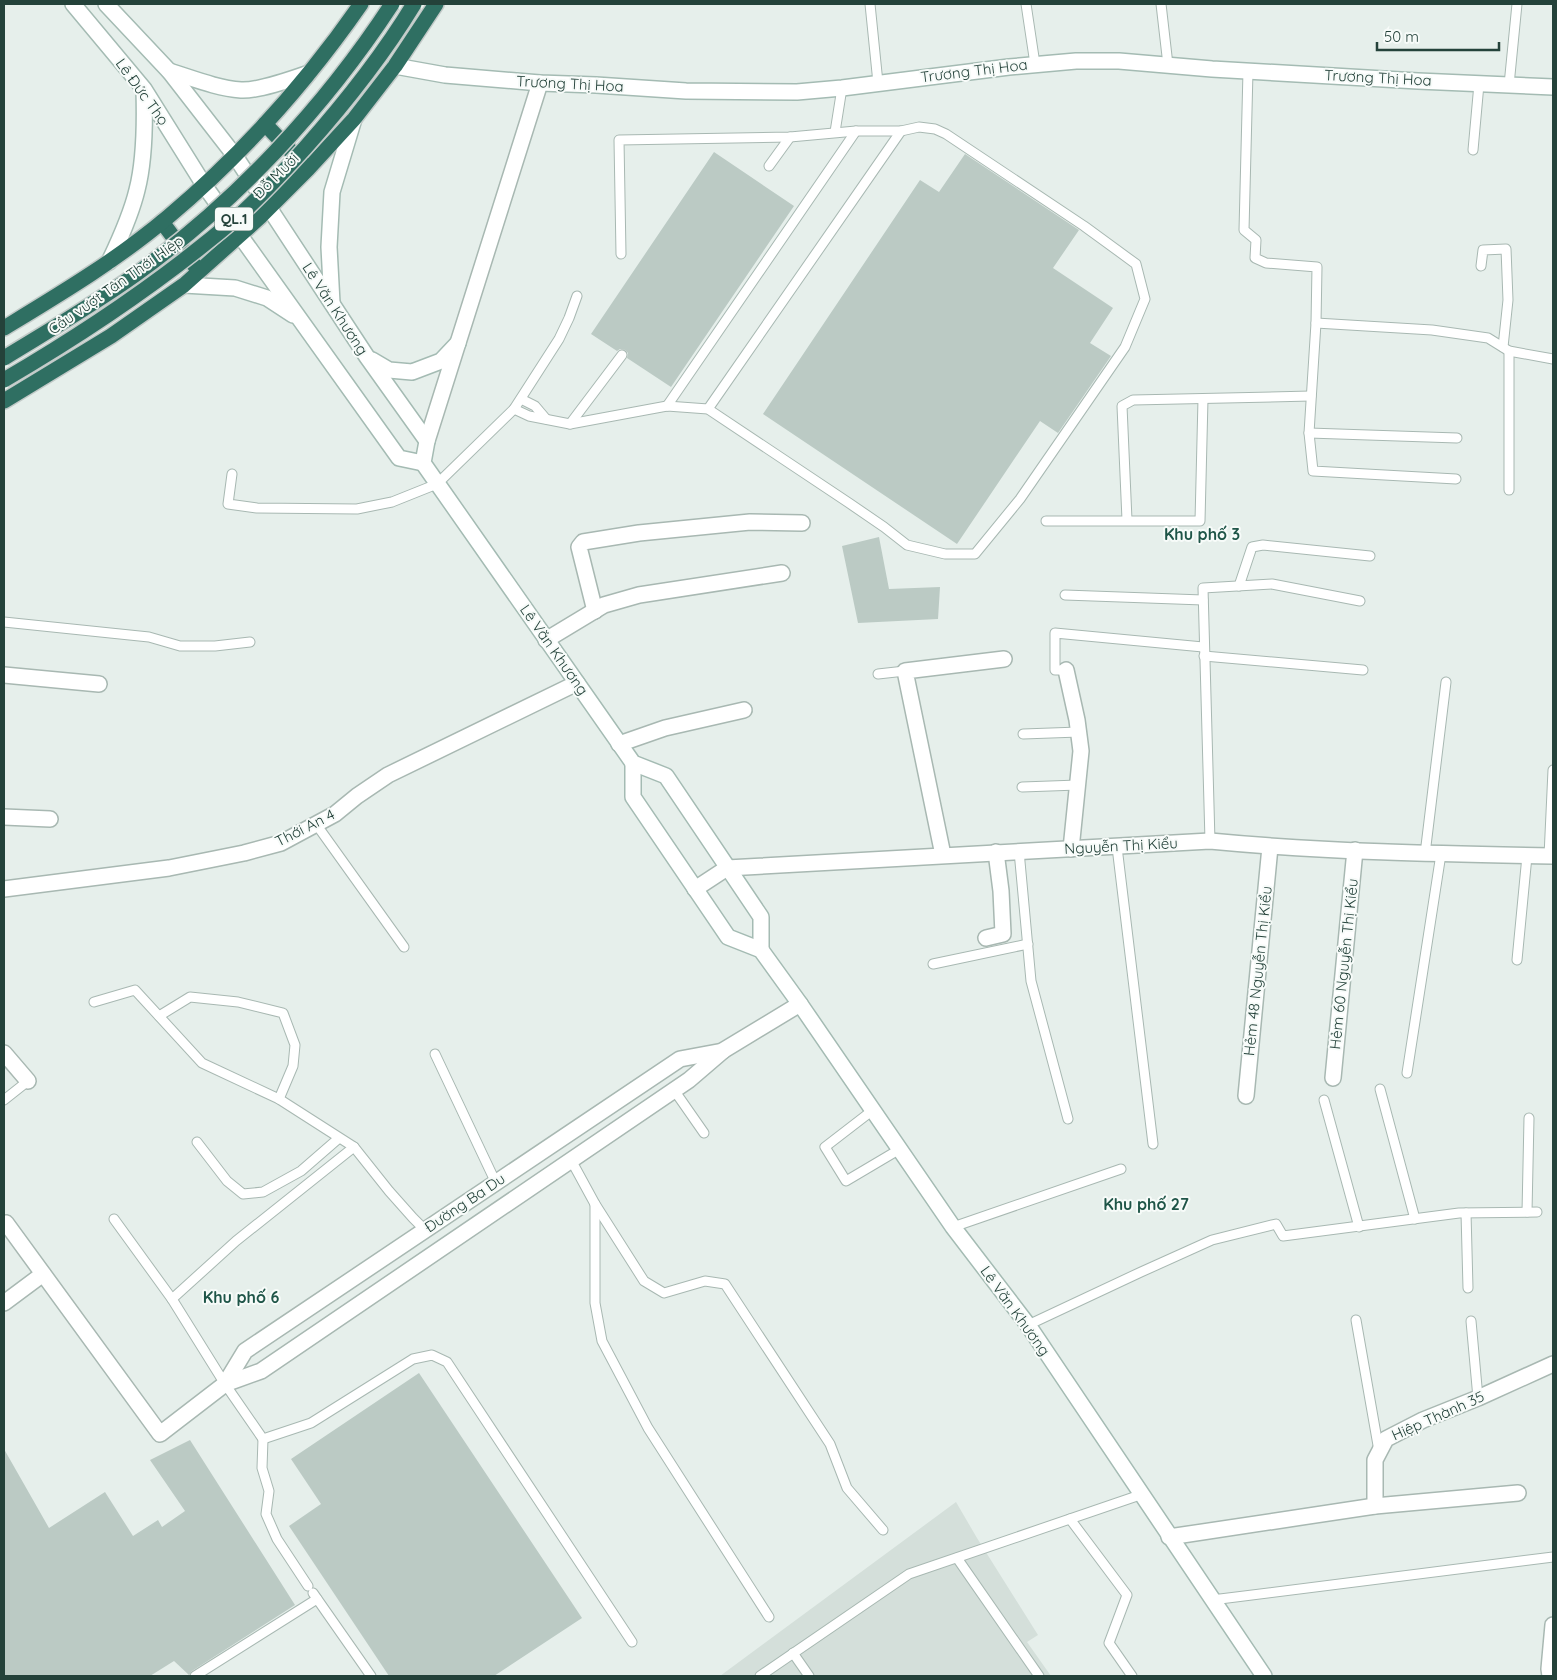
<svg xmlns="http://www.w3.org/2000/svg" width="1557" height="1680" font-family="Quicksand,sans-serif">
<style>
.built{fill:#d4dfda}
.building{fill:#bbcac4}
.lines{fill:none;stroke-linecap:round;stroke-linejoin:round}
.lane-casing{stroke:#a8b8b2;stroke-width:11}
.street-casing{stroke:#a8b8b2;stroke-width:18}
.secondary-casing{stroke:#a4bbb3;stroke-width:18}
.highway-casing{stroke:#c2cac8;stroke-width:18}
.lane{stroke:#fff;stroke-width:9}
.street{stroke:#fff;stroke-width:15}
.secondary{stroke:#fff;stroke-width:15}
.highway{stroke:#2f6f62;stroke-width:15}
.highway-bridge-casing{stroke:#c2cac8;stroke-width:18;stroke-linecap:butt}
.highway-bridge{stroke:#2f6f62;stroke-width:15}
.labels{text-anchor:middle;stroke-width:4;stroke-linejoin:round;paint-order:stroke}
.shield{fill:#f7fbf9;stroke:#637a73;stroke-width:1}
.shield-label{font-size:14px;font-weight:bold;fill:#24423a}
.street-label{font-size:15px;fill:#24423a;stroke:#f7fbf9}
.neighbourhood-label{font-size:16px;font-weight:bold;fill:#1f5548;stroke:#f7fbf9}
</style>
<rect width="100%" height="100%" fill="#e6efeb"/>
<polygon class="built" points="956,1502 977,1538 1038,1635 1027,1642 1051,1676 720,1676"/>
<g class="building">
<polygon points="714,152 794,206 671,387 627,358 628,353 625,350 620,349 617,351 591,334"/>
<polygon points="965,154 1079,230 1053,268 1113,308 1090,343 1111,356 1058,433 1040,421 957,544 763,414 920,180 939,192"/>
<polygon points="879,537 889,589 940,587 938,619 858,623 842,546"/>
<polygon points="419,1373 582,1618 494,1676 389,1676 289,1526 321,1504 291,1459"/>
<polygon points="190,1440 295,1605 192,1671 189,1675 174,1661 150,1676 4,1676 4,1449 49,1528 105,1492 133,1536 158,1520 162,1527 185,1511 150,1460"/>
</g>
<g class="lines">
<defs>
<g id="lane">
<polyline points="870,4 878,83"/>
<polyline points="1026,4 1035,64"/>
<polyline points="1161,4 1168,65"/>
<polyline points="1248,71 1244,230 1256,240 1255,258 1266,263 1317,267 1316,323 1309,433 1313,471 1456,479"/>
<polyline points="1509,85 1517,4"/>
<polyline points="835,132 842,88"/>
<polyline points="1473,150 1479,84"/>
<polyline points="769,166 790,137"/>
<polyline points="1481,266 1483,250 1506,249 1508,300 1503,347"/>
<polyline points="1316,323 1432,330 1488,338 1509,351 1553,359"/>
<polyline points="1509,351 1509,490"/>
<polyline points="521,399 535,406 546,419"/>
<polyline points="667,406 856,131"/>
<polyline points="514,409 529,416 570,424 667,406 708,409 849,503 884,527 907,545 945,554 975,554 1020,499 1125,347 1145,299 1136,264 1084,226 946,134 935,129 919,127 901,131 856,131 790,137 619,140 621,254"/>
<polyline points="708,409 901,131"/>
<polyline points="570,424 622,355"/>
<polyline points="1309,433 1457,438"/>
<polyline points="232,474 228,504 257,508 357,509 392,502 437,484 514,409 559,339 569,318 577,296"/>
<polyline points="1127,520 1122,406 1133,400 1311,396"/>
<polyline points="1046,521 1200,521 1203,399"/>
<polyline points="1239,586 1252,547 1263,545 1370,556"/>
<polyline points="1065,595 1203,600"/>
<polyline points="4,622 149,637 180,646 215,646 250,642"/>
<polyline points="1204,656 1363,670"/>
<polyline points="1066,670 1055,670 1055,633 1203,647"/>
<polyline points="878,674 905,671"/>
<polyline points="1023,734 1079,732"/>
<polyline points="1022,787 1078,785"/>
<polyline points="316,824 404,947"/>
<polyline points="1210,841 1203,588 1272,584 1360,601"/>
<polyline points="1117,847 1153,1144"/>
<polyline points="1019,851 1031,981 1068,1119"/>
<polyline points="1425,854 1446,682"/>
<polyline points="1549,856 1553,770"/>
<polyline points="1517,960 1527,856"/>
<polyline points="933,964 1028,944"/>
<polyline points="94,1002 135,990 202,1063 279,1099 354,1147 389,1191 413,1218 425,1230"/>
<polyline points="159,1016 190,997 238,1002 283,1013 295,1045 293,1066 279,1099"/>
<polyline points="435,1054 496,1183"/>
<polyline points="1407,1073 1441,854"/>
<polyline points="1380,1089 1415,1219"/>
<polyline points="674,1090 704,1133"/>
<polyline points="4,1100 28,1081"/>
<polyline points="1324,1100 1359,1227"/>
<polyline points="873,1110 825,1147 846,1181 900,1149"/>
<polyline points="197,1142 227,1181 243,1194 263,1192 301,1171 339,1138"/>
<polyline points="354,1147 236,1241 172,1299 225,1384 263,1439 311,1423 413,1359 432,1355 447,1362 632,1642"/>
<polyline points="571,1160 595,1204 644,1281 664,1293 705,1281 725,1284 830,1444 847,1488 883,1530"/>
<polyline points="595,1204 595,1303 602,1341 648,1428 769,1617"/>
<polyline points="1527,1212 1529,1118"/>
<polyline points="1466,1213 1468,1288"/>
<polyline points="114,1219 172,1299"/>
<polyline points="953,1227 1121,1169"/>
<polyline points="1356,1320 1379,1451"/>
<polyline points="1471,1321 1478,1398"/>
<polyline points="1028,1325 1141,1272 1212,1240 1276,1224 1283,1236 1459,1213 1537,1212"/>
<polyline points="263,1439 262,1468 269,1491 266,1514 277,1539 308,1586"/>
<polyline points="1070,1519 1127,1595 1109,1643 1132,1676"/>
<polyline points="957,1558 1039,1676"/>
<polyline points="313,1593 371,1676"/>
<polyline points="1212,1600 1553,1557"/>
<polyline points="793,1653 809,1676"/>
<polyline points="195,1676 317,1599"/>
<polyline points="760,1676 909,1574 1140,1495"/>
</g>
<g id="street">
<polyline points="427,441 540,83"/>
<polyline points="595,611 579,547 583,542 639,533 750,522 802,523"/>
<polyline points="546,640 604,605 639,595 782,573"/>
<polyline points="1066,670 1077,720 1081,751 1071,849"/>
<polyline points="4,675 99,684"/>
<polyline points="619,744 665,728 744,710"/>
<polyline points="4,817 50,819"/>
<polyline points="943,855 905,671 1004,659"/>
<polyline points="4,889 169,868 244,853 281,843 335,814 357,796 388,775 577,683"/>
<path d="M 695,889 L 727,868 L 1210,841 C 1324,852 1439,854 1553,856"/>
<polyline points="986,938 1003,934 1001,891 996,852"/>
<polyline points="4,1053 28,1081"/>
<polyline points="1333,1078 1355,850"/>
<polyline points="1246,1096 1270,847"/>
<polyline points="6,1223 160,1434 225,1384 261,1371 689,1080 724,1050 800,1004"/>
<polyline points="4,1303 43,1274"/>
<polyline points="225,1384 245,1351 680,1059 723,1051"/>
<polyline points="1375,1506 1375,1460 1386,1439 1423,1420 1478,1398 1553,1364"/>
<polyline points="1169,1537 1375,1506 1518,1493"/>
<polyline points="1550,1676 1549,1669 1553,1625"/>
</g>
<g id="secondary">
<polyline points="73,4 144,89 204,185 399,458 423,463"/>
<polyline points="106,4 169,71 235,156 367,357 427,441 423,463 633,763 666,776 761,917 761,950"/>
<polyline points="395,66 445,75 540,83 596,85 686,91 797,92 842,88 1009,67 1076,61 1119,61 1212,69 1418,81 1553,87"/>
<path d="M 169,71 C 192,78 216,88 241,90 C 259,91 292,79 309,73"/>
<path d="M 109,262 C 120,239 131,215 137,190 C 145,159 145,123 144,91"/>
<polyline points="184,285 235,288 267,298 293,315"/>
<polyline points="332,303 329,247 332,192 354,119"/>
<polyline points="372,360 389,370 412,372 441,361 458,343"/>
<polyline points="633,763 633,797 728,937 761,950 800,1004 953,1227 1028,1325 1264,1676"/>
</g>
<g id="highway">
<polyline points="265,124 305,166"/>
<polyline points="162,222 195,266"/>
<path d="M 4,328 C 60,294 117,260 168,217 C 242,155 306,83 361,4"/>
<polyline points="4,401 111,336 184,285 260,217 308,169 354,119 395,66 436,4"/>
</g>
</defs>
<use href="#lane" class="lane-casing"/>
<use href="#street" class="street-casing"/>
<use href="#secondary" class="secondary-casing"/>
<use href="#highway" class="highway-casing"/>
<use href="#lane" class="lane"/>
<use href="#street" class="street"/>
<use href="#secondary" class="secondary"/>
<use href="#highway" class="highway"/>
<defs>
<g id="highway-bridge">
<path d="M 4,358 C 48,331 93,305 135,275 C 236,202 324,108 392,4"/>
<path d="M 4,380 C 88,331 168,277 242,213 C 264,193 285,170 305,148 C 345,103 383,55 414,4"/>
</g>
</defs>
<use href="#highway-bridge" class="highway-bridge-casing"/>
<use href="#highway-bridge" class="highway-bridge"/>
</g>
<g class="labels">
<rect class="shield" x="215" y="207.5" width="38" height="23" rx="4"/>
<g class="shield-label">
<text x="234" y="224">QL.1</text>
</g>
<g class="street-label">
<text transform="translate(974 71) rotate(-7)" y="5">Trương Thị Hoa</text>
<text transform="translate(1378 78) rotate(3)" y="5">Trương Thị Hoa</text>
<text transform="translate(570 84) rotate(3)" y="5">Trương Thị Hoa</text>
<text transform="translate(142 92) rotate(54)" y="5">Lê Đức Thọ</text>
<text transform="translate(276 176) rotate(-45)" y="5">Đỗ Mười</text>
<text transform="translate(116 285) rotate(-35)" y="5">Cầu vượt Tân Thới Hiệp</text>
<text transform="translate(335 309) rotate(57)" y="5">Lê Văn Khương</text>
<text transform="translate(554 650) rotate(55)" y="5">Lê Văn Khương</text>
<text transform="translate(305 828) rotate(-27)" y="5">Thới An 4</text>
<text transform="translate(1121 846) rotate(-3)" y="5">Nguyễn Thị Kiểu</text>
<text transform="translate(1344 964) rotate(-84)" y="5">Hẻm 60 Nguyễn Thị Kiểu</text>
<text transform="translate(1258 971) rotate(-84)" y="5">Hẻm 48 Nguyễn Thị Kiểu</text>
<text transform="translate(465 1203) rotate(-34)" y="5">Đường Ba Du</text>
<text transform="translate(1015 1311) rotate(54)" y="5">Lê Văn Khương</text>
<text transform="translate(1438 1416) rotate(-24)" y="5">Hiệp Thành 35</text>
</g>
<g class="neighbourhood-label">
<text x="1202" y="540">Khu phố 3</text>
<text x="1146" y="1210">Khu phố 27</text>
<text x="241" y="1303">Khu phố 6</text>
</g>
</g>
<rect width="1557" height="1680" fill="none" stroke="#24423a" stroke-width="10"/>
<path d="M1377 42v8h122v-8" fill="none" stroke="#24423a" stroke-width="2.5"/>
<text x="1384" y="42" font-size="15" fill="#24423a" stroke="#f7fbf9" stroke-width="4" paint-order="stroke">50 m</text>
</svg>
